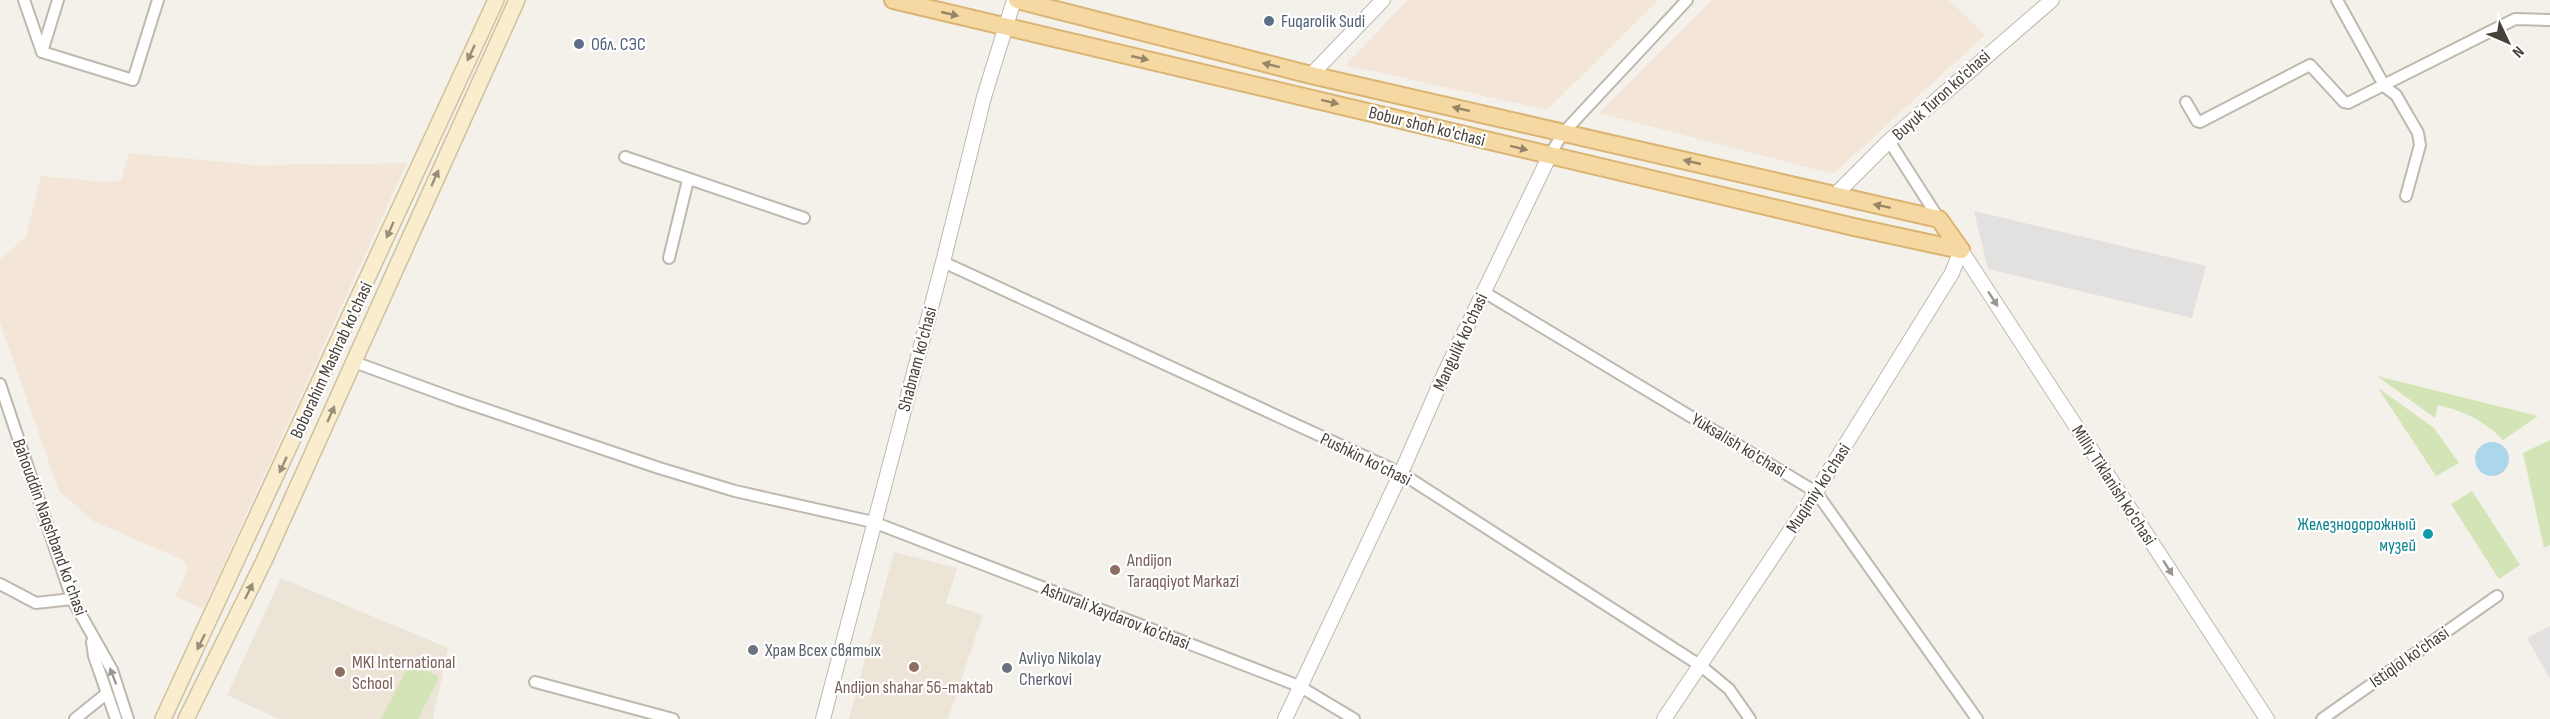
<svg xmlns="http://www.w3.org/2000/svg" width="2550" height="719" font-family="'Sofia Sans Condensed',sans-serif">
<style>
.commercial{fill:#f3e6d8}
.education{fill:#ece4d6}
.green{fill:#d3e4b7}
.parking{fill:#e3e1df}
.water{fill:#add5eb}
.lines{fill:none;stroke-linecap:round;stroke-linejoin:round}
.minor-casing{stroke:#bfb8ae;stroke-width:14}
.tertiary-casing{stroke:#bfb8ae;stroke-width:16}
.secondary-casing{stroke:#cfc09e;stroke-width:18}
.primary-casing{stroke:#dab472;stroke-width:20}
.minor{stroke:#fff;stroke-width:10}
.tertiary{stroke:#fff;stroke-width:14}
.secondary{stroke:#faedce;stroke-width:15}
.primary{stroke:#f6d9a2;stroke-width:16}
.oneway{fill:#968568}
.oneway2{fill:#988e7c}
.oneway3{fill:#9a9692}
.service-dot{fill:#5c6f8a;stroke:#fff;stroke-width:2}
.culture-dot{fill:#0f9aa8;stroke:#fff;stroke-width:2}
.education-dot{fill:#8d6e63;stroke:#fff;stroke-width:2}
.worship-dot{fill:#6b7280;stroke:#fff;stroke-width:2}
.labels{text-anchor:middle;stroke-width:4.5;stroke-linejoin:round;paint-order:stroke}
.service-label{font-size:18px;fill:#4e5e75;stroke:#fff;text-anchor:start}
.street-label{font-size:18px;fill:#484139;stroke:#fff}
.culture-label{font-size:18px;fill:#0d838f;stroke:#fff;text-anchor:end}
.education-label{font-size:18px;fill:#785e54;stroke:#fff;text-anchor:start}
.worship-label{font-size:18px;fill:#5b616d;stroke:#fff;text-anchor:start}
</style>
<rect width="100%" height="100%" fill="#f4f1eb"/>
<g class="commercial">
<polygon points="1408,0 1658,0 1547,110 1345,65"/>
<polygon points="1712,0 1949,0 1985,35 1833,174 1599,113"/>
<polygon points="129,153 256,165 407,163 203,609 175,596 188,570 183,560 93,521 59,491 0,323 0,259 26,237 41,176 106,182 121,180"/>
</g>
<g class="education">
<polygon points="894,552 957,568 946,603 983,615 948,719 849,719"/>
<polygon points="281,578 448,648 433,719 278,719 227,695"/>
</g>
<g class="green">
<path d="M 2377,376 L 2538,416 L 2503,440 C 2485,421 2464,411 2438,405 L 2435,418 Z"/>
<polygon points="2378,388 2434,428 2459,463 2436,476"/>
<polygon points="2550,440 2550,545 2544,548 2523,453"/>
<polygon points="2472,491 2520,565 2499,579 2451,504"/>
<polygon points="410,663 439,677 418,719 381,719"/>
</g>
<g class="parking">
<polygon points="1974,211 2206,266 2192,318 1988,269"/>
<polygon points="2550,626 2550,679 2527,638"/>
</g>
<circle class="water" cx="2492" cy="459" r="17"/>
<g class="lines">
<defs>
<g id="minor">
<polyline points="24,0 42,52 133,80 158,0"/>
<polyline points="2337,0 2385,87 2396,95 2418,133 2420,145 2406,196"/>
<polyline points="42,52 58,0"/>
<polyline points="2186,102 2197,121 2200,122 2310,65 2344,102 2348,103 2515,19 2550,20"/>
<polyline points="1889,141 1939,219"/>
<polyline points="1550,155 1563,133 1687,0"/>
<polyline points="625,157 804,218"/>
<polyline points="669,258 688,180"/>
<polyline points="943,262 1401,473 1701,666 1729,689 1750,719"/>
<polyline points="1484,292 1816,492 1977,719"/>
<polyline points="354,362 458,400 659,468 735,491 873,522 1299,686 1354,719"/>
<polyline points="0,384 72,599 112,670 128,719"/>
<polyline points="0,584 36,603 72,599"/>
<polyline points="92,642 94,656 116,719"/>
<polyline points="535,682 673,719"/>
<polyline points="75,719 106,694"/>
<polyline points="2322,719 2497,596"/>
</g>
<g id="tertiary">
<polyline points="1311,75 1383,0"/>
<polyline points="1834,196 1889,141 2052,0"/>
<polyline points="1961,250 2267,719"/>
<polyline points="823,719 943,262 984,97 1014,0"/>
<polyline points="1285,719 1401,473 1447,368 1550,155"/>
<polyline points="1664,719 1816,492 1952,273 1961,250"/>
</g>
<g id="secondary">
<polyline points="163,719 496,0"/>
<polyline points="186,719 264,561 517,0"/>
</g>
<g id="primary">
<polyline points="893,0 1854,227 1961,250"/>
<polyline points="1017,0 1311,75 1939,219 1961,250"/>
</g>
</defs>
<use href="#minor" class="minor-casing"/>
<use href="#tertiary" class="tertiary-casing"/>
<use href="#secondary" class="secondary-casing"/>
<use href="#primary" class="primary-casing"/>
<use href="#minor" class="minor"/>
<use href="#tertiary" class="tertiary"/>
<use href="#secondary" class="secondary"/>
<use href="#primary" class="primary"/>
</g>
<defs><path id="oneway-solid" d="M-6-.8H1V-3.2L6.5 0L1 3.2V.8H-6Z" transform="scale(1.5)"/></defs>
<g class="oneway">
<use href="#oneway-solid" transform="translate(950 14) rotate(13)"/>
<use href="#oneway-solid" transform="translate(1140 58) rotate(13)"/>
<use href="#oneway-solid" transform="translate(1271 65) rotate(-166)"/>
<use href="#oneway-solid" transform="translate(1330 102) rotate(14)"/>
<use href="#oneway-solid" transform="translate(1461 109) rotate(-167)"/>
<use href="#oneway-solid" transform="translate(1519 148) rotate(14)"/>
<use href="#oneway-solid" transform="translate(1692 162) rotate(-167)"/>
<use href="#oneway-solid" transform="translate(1882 206) rotate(-168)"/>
</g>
<g class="oneway2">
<use href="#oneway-solid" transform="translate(471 53) rotate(115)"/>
<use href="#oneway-solid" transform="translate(435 178) rotate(-66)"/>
<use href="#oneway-solid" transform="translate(390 230) rotate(114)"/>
<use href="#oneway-solid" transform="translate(331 414) rotate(-66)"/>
<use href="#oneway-solid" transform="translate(283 465) rotate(115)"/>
<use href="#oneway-solid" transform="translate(249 591) rotate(-64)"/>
<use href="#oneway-solid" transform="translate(201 642) rotate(116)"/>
</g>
<g class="oneway3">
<use href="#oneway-solid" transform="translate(1993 299) rotate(57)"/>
<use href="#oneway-solid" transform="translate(2168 568) rotate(57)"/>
<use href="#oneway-solid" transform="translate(113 676) rotate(-111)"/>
</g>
<g class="service-dot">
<circle cx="1269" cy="21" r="6"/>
<circle cx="579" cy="44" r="6"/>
</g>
<circle class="culture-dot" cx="2428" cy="534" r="6"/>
<g class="education-dot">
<circle cx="1115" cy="570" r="6"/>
<circle cx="914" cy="667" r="6"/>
<circle cx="340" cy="672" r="6"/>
</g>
<g class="worship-dot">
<circle cx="753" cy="650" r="6"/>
<circle cx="1007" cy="668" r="6"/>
</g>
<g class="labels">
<g class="service-label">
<text x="1281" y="27">Fuqarolik Sudi</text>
<text x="591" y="50">Обл. СЭС</text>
</g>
<g class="street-label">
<text transform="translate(1941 95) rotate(-42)" y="6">Buyuk Turon ko'chasi</text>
<text transform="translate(1427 126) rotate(14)" y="6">Bobur shoh ko'chasi</text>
<text transform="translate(1460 342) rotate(-65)" y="6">Mangulik ko'chasi</text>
<text transform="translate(917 359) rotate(-75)" y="6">Shabnam ko'chasi</text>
<text transform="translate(331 360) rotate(-65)" y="6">Boborahim Mashrab ko'chasi</text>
<text transform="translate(1739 445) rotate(31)" y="6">Yuksalish ko'chasi</text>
<text transform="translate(1366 459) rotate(26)" y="6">Pushkin ko'chasi</text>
<text transform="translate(2114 485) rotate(57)" y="6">Milliy Tiklanish ko'chasi</text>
<text transform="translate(1818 488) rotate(-57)" y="6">Muqimiy ko'chasi</text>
<text transform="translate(50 527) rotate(70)" y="6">Bahouddin Naqshband koʻchasi</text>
<text transform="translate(1116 616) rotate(21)" y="6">Ashurali Xaydarov ko'chasi</text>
<text transform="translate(2409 657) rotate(-35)" y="6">Istiqlol ko'chasi</text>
</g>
<g class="culture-label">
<text x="2416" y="530">Железнодорожный<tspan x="2416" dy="21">музей</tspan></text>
</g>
<g class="education-label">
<text x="1127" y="566">Andijon<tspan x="1127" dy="21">Taraqqiyot Markazi</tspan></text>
<text x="352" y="668">MKI International<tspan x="352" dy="21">School</tspan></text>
<text x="914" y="693" text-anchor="middle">Andijon shahar 56-maktab</text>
</g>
<g class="worship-label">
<text x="765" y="656">Храм Всех святых</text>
<text x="1019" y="664">Avliyo Nikolay<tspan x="1019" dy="21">Cherkovi</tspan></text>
</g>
</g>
<g transform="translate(2508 42) rotate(134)" stroke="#ffffff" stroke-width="4.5" paint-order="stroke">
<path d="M0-4.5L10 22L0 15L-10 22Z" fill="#484139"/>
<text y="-9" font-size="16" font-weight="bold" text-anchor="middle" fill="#484139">N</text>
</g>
</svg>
